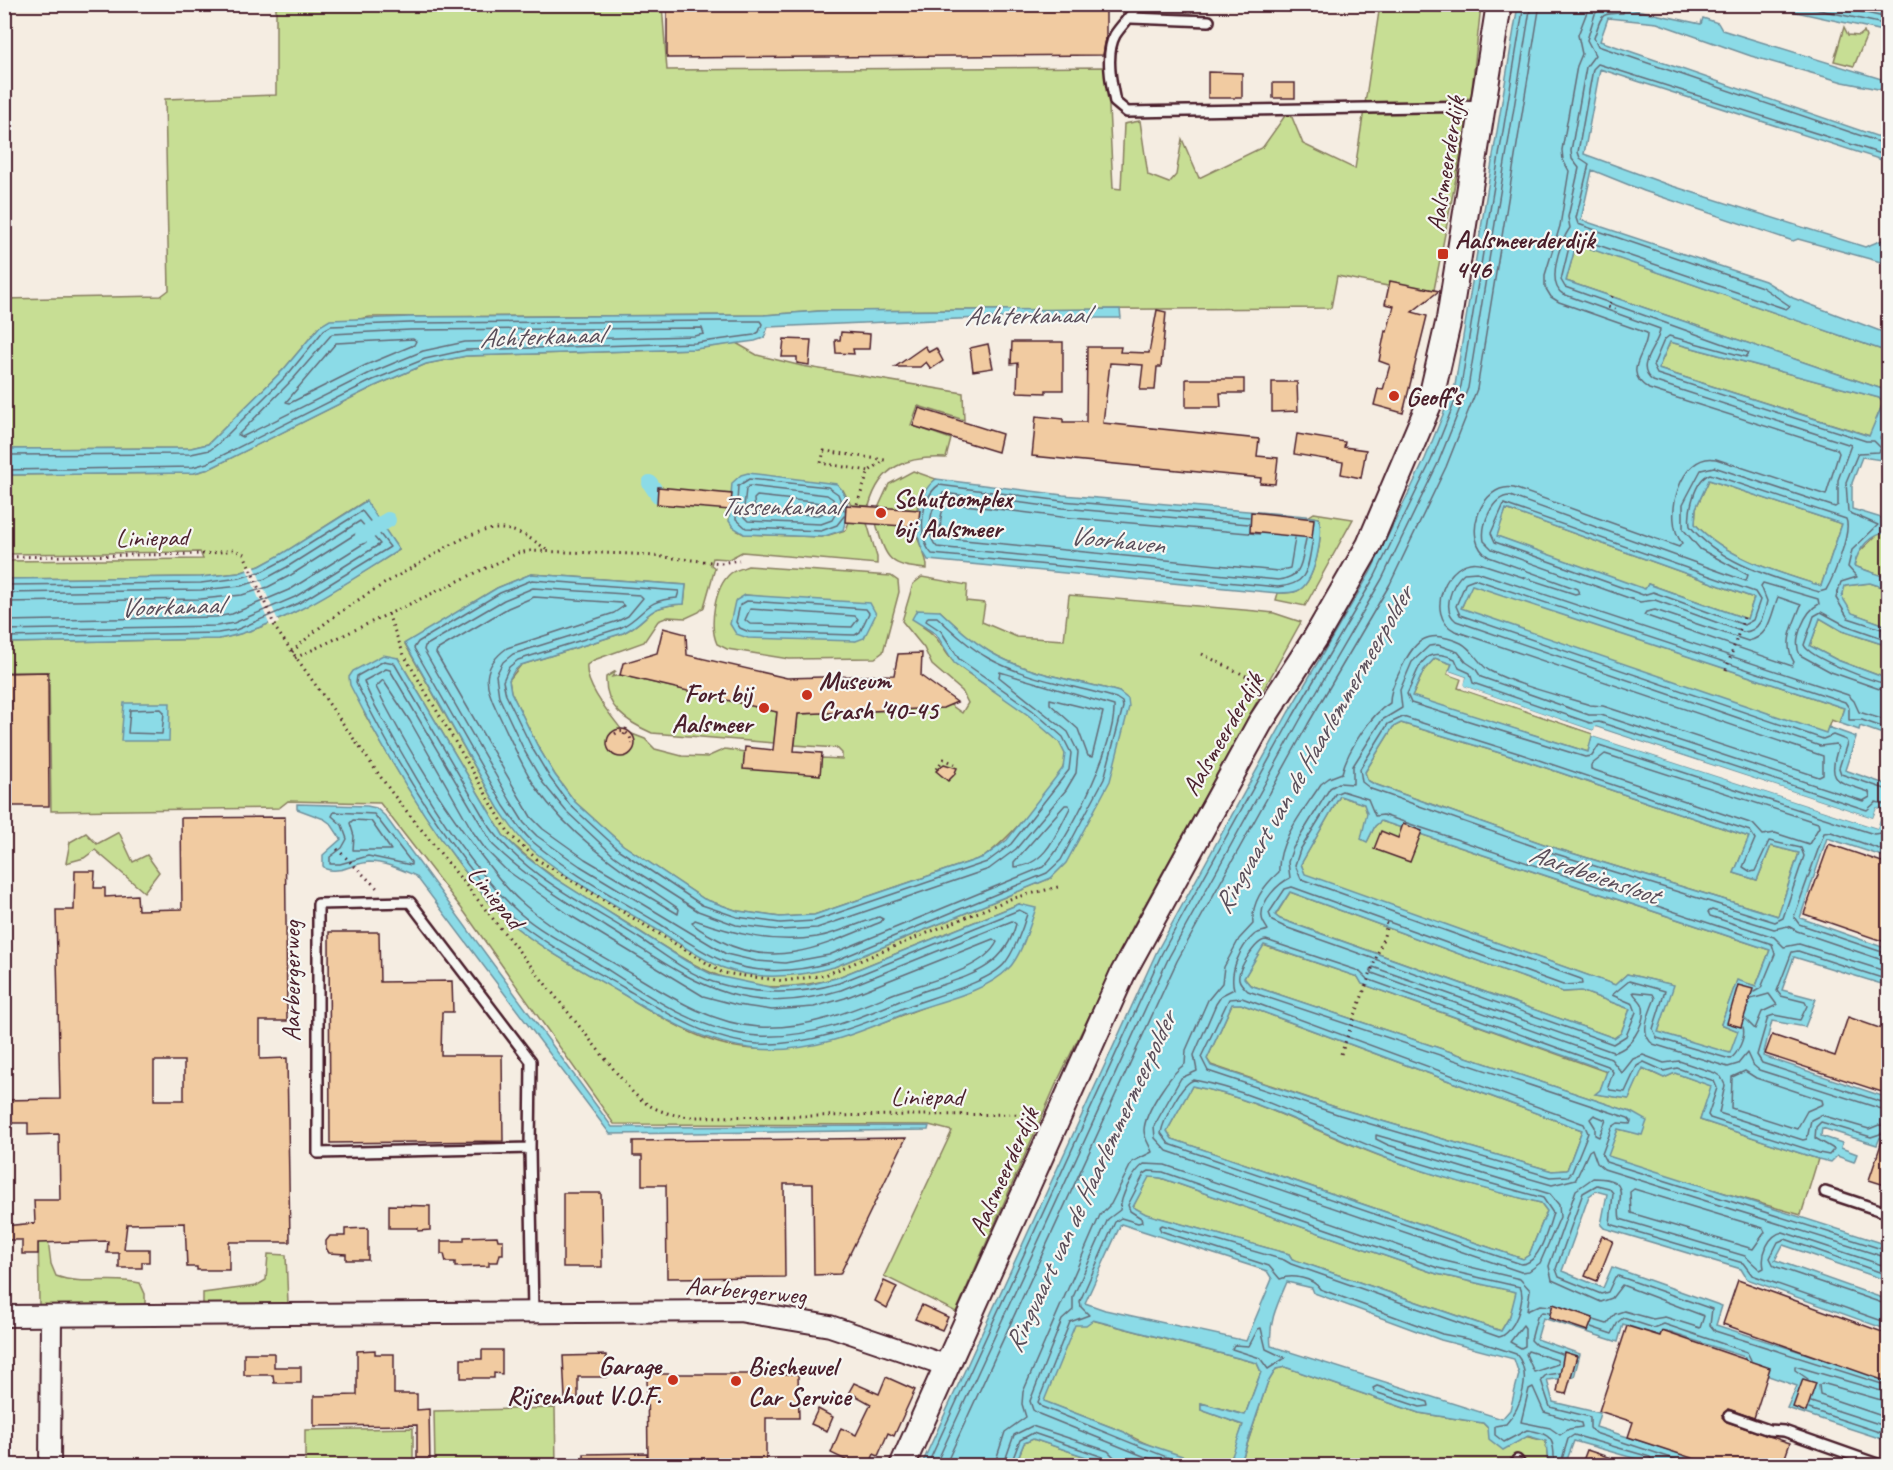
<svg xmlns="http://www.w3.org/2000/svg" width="1893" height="1470" font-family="Caveat,sans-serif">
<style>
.green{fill:#c7de94;stroke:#887e60;stroke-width:1.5;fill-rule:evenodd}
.water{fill:#8bdbe7;stroke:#71909c;stroke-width:1.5;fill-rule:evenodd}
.pier{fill:#f5ede2}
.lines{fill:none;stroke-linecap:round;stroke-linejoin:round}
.shore{stroke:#646a76;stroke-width:1.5}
.canal{stroke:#8bdbe7;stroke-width:16}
.building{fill:#f1cba1;stroke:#4a1f2b;stroke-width:1.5;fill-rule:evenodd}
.service-casing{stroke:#4a1f2b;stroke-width:14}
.minor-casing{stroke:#4a1f2b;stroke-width:24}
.tertiary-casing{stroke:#4a1f2b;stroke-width:28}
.path{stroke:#4a1f2b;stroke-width:3;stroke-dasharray:1.5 4.5;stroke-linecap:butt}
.service{stroke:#f6f6f2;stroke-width:9}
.minor{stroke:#f6f6f2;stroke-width:20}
.tertiary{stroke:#f6f6f2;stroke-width:24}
.poi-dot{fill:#c8321e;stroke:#f6f6f2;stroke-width:2}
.labels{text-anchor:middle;stroke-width:4.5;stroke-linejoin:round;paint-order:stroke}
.street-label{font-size:26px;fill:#4a1f2b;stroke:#f6f6f2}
.poi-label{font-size:26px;font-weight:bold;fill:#4a1f2b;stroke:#f6f6f2;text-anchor:start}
.water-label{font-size:27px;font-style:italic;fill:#5a4e5a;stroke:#f6f6f2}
</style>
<rect width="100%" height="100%" fill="#f5ede2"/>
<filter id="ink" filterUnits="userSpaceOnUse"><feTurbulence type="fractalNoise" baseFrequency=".0167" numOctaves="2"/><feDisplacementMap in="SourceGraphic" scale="12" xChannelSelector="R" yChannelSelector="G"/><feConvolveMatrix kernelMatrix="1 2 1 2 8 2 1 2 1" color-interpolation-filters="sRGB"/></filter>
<g filter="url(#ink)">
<g class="green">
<polygon points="276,5 662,5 667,70 1107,67 1113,188 1121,189 1124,124 1140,121 1148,175 1169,183 1176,175 1182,139 1199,178 1263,147 1289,110 1303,144 1355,169 1380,5 1481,5 1471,98 1464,99 1458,109 1469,112 1433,295 1337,276 1331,308 820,311 764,315 370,317 320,326 284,369 208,444 191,448 5,449 4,299 161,296 169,290 165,99 276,95"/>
<polygon points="1844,27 1848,35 1859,36 1864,32 1866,37 1854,66 1834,61"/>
<polygon points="1577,240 1588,244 1589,248 1888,352 1888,391 1566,281"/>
<polygon points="1670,342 1880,398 1883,403 1870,436 1658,369"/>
<path d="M 736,343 L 757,355 L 802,366 L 963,393 L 964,420 L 918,406 L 911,425 L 951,439 L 946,458 C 906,456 880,466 869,506 L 851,505 L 843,490 L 738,531 L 744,534 L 822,537 L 846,530 L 849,522 L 867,523 L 877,557 L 877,564 L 742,552 L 729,559 L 713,558 L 711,565 L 715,568 L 704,607 L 699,612 L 686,618 L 668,617 L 658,621 L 644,642 L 594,660 L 587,665 C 584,689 620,725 633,745 L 632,734 L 645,739 L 655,749 L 682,756 L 707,757 L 725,749 L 745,752 L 820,775 L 821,758 L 842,759 L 842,753 L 837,748 L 795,745 L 798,714 L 943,708 L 949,704 L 962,713 L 968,703 L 962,691 L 932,665 L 924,648 L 902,621 L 913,584 L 922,577 L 967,585 L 966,601 L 985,603 L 982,622 L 1017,637 L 1064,640 L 1069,595 L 1256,611 L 1274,613 L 1301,622 L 1133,926 L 1057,1082 L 956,1312 L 884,1276 L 952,1131 L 929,1125 L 614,1124 L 465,913 L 380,803 L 288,801 L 279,808 L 51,811 L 49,672 L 5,672 L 4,643 L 219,639 C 285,626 343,584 399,550 L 365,501 L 281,555 L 260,566 L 239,573 L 201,577 L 5,579 L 5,561 L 203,559 L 200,552 L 5,554 L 5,475 L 194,473 L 209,469 L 375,386 L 426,364 L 466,356 L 695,349 ZM 531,574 L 686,585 L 684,604 C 643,606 653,618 623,633 L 521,665 L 509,680 L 511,692 L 537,745 L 555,775 L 575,802 L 623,845 L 704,899 L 738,911 L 780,917 L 814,915 L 984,857 C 1007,840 1023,820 1042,798 C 1051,786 1067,771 1065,754 C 1061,728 977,683 956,664 C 942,652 942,638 923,627 L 940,611 C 956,626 971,641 990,652 C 1029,675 1077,680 1119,692 L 1051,878 L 834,967 L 754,974 L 721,967 L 573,877 L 499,809 L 405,644 L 497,588 ZM 398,658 L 503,835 C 536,868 574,891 613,915 C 695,964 735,1006 836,978 L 1019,904 L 977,988 C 905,1011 837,1049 760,1049 C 714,1050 668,1022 631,999 C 590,974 545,952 508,921 C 491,907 477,887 464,870 C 426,820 394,767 364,713 Z"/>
<polygon points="913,471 936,479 918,500 917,510 878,508 889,484"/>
<path d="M 1709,480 L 1842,524 L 1821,586 C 1777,572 1728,559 1695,524 L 1696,508 Z"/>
<polygon points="1506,509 1754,598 1747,619 1648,584 1646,590 1496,536"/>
<path d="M 1314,513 L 1353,519 L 1305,606 L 1276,600 L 1278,593 C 1284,593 1292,593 1297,591 C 1315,584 1324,534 1319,518 L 1308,517 Z"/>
<path d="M 876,523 L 916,527 C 915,542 928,553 927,569 C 889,566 886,560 876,523 Z"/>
<polygon points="1879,533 1888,533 1888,578 1854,566 1857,554"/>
<path d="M 748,566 L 891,576 L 898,581 L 899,592 L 883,652 L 875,658 L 789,659 L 727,649 L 717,644 C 709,626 714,587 731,573 C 735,570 743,568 748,566 ZM 745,595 L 788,599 L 856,641 Z"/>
<polygon points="1870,583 1888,589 1888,626 1851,613 1842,598 1844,586"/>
<polygon points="1471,584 1844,708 1839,723 1831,720 1826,734 1461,609"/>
<polygon points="1820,618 1842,631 1888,646 1888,679 1837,660 1810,646"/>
<polygon points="1435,658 1452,664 1448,674 1461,679 1458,688 1593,734 1588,752 1412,697 1424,670"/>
<path d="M 616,671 L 612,677 L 626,674 L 629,677 L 777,712 L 774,743 L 652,733 C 627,722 604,707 606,677 Z"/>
<polygon points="1401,723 1520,759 1749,837 1734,873 1757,880 1771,846 1799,853 1778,916 1555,848 1374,784 1367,780 1365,772 1393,727"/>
<polygon points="1340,796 1364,804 1367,813 1367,842 1375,826 1381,821 1770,950 1756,986 1737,981 1721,1024 1739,1031 1730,1054 1658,1032 1673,985 1627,974 1615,985 1305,875 1301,864"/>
<polygon points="119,832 133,862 147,855 159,872 144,892 95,850 84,858 66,863 70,842 86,833 97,844"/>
<polygon points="1290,892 1563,992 1581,991 1630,1009 1621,1033 1614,1038 1280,919 1275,916"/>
<polygon points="1263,945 1358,977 1362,984 1607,1072 1600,1091 1596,1094 1629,1099 1642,1068 1664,1078 1675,1073 1712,1086 1700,1120 1818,1159 1801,1215 1649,1171 1607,1156 1618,1129 1642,1134 1631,1112 1250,985 1244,978"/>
<polygon points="1232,1004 1241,1004 1582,1130 1567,1170 1552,1171 1341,1109 1211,1065 1207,1059"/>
<path d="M 1192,1086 C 1260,1099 1319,1134 1383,1157 C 1434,1176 1488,1190 1541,1203 L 1547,1211 L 1529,1255 L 1523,1259 L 1172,1139 L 1167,1131 Z"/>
<polygon points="1149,1176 1161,1178 1437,1274 1517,1292 1510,1316 1501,1331 1292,1259 1289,1254 1145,1214 1133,1207"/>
<path d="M 38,1216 L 47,1232 L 51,1264 L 56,1276 C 83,1286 112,1276 140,1283 L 145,1294 L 145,1305 L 39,1306 Z"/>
<polygon points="268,1254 286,1255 288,1304 203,1304 203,1293 256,1286 266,1280"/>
<path d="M 1092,1320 L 1257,1363 L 1261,1372 L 1245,1415 L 1201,1403 L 1201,1410 L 1243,1425 C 1239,1436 1235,1462 1222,1465 C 1207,1470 1137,1441 1124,1432 L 1043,1401 L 1075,1324 Z"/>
<polygon points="1285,1367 1419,1413 1483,1423 1488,1428 1546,1441 1548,1466 1240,1466 1267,1384 1276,1369"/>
<polygon points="555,1408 556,1465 435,1465 434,1411"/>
<polygon points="413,1428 413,1465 305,1465 305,1430"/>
<polygon points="1033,1439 1110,1465 1015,1466 1024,1443"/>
</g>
<g class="water">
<path d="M 1518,5 L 1613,5 L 1701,24 L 1703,18 L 1718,23 L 1722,30 L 1888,81 L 1888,91 L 1843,82 L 1751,56 L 1657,23 L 1608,18 L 1600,41 L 1888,140 L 1888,162 L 1600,69 L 1584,154 L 1666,184 L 1865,247 L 1882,240 L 1888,242 L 1888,264 L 1798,239 L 1793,241 L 1644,191 L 1592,170 L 1581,220 L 1765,281 L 1793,298 L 1888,334 L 1888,352 L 1588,248 L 1588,244 L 1577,241 L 1566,281 L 1888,391 L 1888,421 L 1880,438 L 1888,446 L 1888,461 L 1862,457 L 1852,483 L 1852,509 L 1888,520 L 1888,533 C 1870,533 1858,549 1854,566 L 1888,578 L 1888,589 L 1870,583 L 1845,586 L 1842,597 L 1852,613 L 1888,626 L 1888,646 L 1842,631 L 1820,618 L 1810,646 L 1837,660 L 1888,679 L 1888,736 L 1860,726 L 1859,730 L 1839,723 L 1844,708 L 1472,585 L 1461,608 L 1826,733 L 1828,727 L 1856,737 L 1845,770 L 1888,785 L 1888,812 L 1877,808 L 1873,818 L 1596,727 L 1594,731 L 1463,686 L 1466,677 L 1449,671 L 1452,664 L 1435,658 L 1424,670 L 1412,696 L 1588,752 L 1592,736 L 1877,828 L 1881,816 L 1888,818 L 1888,858 L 1827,838 L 1800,918 L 1888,949 L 1888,986 L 1794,957 L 1782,990 L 1816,999 L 1805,1027 L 1772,1021 L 1763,1056 L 1888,1098 L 1888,1140 L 1880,1138 L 1877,1145 L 1822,1128 L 1821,1136 L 1842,1143 L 1841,1148 L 1857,1154 L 1854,1162 L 1837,1156 L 1831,1162 L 1818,1159 L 1700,1120 L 1711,1086 L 1675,1073 L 1664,1078 L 1643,1068 L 1629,1099 L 1595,1094 L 1600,1090 L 1607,1071 L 1362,984 L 1358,977 L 1264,945 L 1244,978 L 1250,985 L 1631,1112 L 1647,1121 L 1642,1135 L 1618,1129 L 1608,1156 L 1888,1245 L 1888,1281 L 1783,1245 L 1775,1260 L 1888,1300 L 1888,1330 L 1747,1279 L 1741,1269 L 1604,1228 L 1601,1225 L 1607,1194 L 1596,1191 L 1589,1196 L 1562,1271 L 1603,1288 L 1612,1267 L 1722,1306 L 1716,1325 L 1888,1380 L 1888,1441 L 1787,1408 L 1797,1386 L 1743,1367 L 1745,1357 L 1662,1330 L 1660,1336 L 1623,1324 L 1618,1342 L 1543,1318 L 1537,1339 L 1580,1354 L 1574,1377 L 1547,1380 L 1553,1402 L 1600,1413 L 1596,1427 L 1716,1465 L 1657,1465 L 1574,1441 L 1565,1465 L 1548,1465 L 1546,1441 L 1528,1436 L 1503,1450 L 1489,1439 L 1488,1428 L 1483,1423 L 1419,1413 L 1285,1367 L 1276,1369 L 1267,1384 L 1240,1465 L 1222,1465 L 1231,1459 L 1243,1425 L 1201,1410 L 1201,1403 L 1245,1415 L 1261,1372 L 1257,1363 L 1093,1320 L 1086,1325 L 1075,1325 L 1044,1401 L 1124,1432 L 1135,1440 L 1209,1465 L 1110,1465 L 1033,1439 L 1024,1443 L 1015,1465 L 921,1466 L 1157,951 L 1288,713 L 1370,573 L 1425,459 L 1455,385 ZM 1670,342 L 1879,398 L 1883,403 L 1869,436 L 1658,369 ZM 1709,480 L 1842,524 L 1821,586 C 1777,572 1728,559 1695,524 L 1696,508 ZM 1506,509 L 1754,598 L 1747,619 L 1648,584 L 1645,589 L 1497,536 ZM 1401,723 L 1520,759 L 1749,837 L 1734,873 L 1757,880 L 1771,846 L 1799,853 L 1778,916 L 1555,848 L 1374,784 L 1367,780 L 1365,772 L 1393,727 ZM 1340,796 L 1364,804 L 1367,813 L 1361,839 L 1367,842 L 1375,826 L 1381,821 L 1770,950 L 1756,986 L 1737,980 L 1721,1024 L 1738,1031 L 1730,1053 L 1658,1032 L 1674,985 L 1627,974 L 1615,985 L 1305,874 L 1301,864 ZM 1290,892 L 1563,992 L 1581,991 L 1630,1009 L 1621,1033 L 1614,1038 L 1280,919 L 1275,915 ZM 1232,1004 L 1241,1004 L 1582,1130 L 1567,1170 L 1552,1171 L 1341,1109 L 1211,1066 L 1207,1059 ZM 1192,1086 C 1259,1099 1318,1132 1381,1156 C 1432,1176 1488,1190 1541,1203 L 1547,1211 L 1529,1255 L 1523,1259 L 1172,1139 L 1167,1131 ZM 1149,1177 L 1161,1178 L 1437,1274 L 1516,1292 L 1510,1316 L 1501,1331 L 1292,1259 L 1289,1254 L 1146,1214 L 1133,1207 ZM 1121,1224 L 1267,1271 L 1272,1279 L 1246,1341 L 1105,1310 L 1085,1303 ZM 1287,1282 L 1312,1288 L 1314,1293 L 1441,1340 L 1514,1359 L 1519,1374 L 1510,1410 L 1502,1419 L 1271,1346 C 1268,1322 1278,1303 1287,1282 Z"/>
<polygon points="1764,5 1875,5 1888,7 1888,32"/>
<polygon points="1120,309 1121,318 982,318 768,327 764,338 755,341 695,349 466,356 426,364 375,386 209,469 194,473 5,475 5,449 191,448 208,444 284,369 320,326 330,320 410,317 764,315 820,311"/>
<path d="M 748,473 L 837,484 C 852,499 848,512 843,530 L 822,537 L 744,534 L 733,527 L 729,521 L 732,483 L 741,475 Z"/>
<path d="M 936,479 L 1063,495 L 1306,516 L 1319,518 C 1324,534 1315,584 1297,591 C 1292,593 1284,593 1278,593 L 928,560 C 912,537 913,497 936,479 Z"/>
<path d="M 366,501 L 399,550 C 343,585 285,626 219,639 L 5,643 L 4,579 L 201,577 L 239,573 L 260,566 L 280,555 Z"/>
<path d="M 531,574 L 686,585 L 684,604 C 643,606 653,618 623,633 L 521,665 L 514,671 L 509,680 L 511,692 L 537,745 L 555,775 L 575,802 L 623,845 L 704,899 L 738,911 L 780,917 L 814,915 L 984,857 L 1007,840 L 1063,768 L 1065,754 L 1059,742 L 1028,715 L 954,663 L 936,634 L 912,619 L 917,610 L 940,611 C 956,626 971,640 990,652 C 1029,675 1077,680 1119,692 L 1128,699 L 1129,707 L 1110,781 L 1066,863 L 1051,878 L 834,967 C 798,977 757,981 721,967 C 697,957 676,941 654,928 C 612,902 563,878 527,845 C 516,835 508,822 499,809 L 405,643 L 497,588 Z"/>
<polygon points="745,595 870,603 876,614 864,638 856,641 748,638 736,634 730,624 735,601"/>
<path d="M 383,655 L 398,658 L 503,835 L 521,853 L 551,876 L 686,961 L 713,975 L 774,988 L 809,985 L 836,978 L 1019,904 L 1036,908 C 1030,925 1021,957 1008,969 C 985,993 935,1002 904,1014 C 858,1033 808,1054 756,1049 C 705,1044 662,1018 619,992 C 581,969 538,948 505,918 C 488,903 475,884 461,866 C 418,810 382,748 350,685 L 349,677 L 353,671 Z"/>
<polygon points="124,703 170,703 169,741 121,741"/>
<path d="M 297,804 L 367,806 L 376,808 L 385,816 L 612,1127 L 929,1126 L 928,1130 L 610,1134 L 416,876 C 402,870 385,862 369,862 C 354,863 341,874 326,869 L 323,866 L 323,855 L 341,839 L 331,824 L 324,819 L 297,809 Z"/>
</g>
<g class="pier">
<polygon points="254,565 279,623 270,626 246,567"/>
<polygon points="1449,671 1466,677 1464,686 1594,731 1595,727 1873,818 1877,808 1888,812 1888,815 1879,811 1876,820 1872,821 1597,731 1595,734 1875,825 1880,813 1888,815 1888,818 1881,816 1877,828 1592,736 1592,733 1462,689 1462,679 1448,674"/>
</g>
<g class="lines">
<g class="shore">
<path d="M 1616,4 L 1602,6 L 1595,14 L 1587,40 L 1595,55 L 1586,67 L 1571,151 L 1572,159 L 1579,168 L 1568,217 L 1570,228 C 1560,241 1546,284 1563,294 L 1660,329 C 1660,345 1632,366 1653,381 L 1851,445 L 1838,480 L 1838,505 L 1835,507 L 1714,467 L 1701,470 L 1683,504 L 1683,529 L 1700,549 L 1748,575 L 1746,581 L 1510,496 C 1492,496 1481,525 1484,541 L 1492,549 L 1640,602 L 1655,600 L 1743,632 C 1760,632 1764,615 1767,601 L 1761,586 L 1763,583 L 1818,599 L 1819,604 C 1805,611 1792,640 1800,655 L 1831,672 L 1888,692"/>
<path d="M 1624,4 L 1623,13 C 1599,13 1602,15 1594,38 L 1598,46 L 1888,145"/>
<polyline points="1792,4 1888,25"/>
<polyline points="1827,4 1888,18"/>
<polyline points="1888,156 1598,64 1593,69 1578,152 1580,158 1589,164 1576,218 1578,224 1762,287 1790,306 1786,309 1595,244 1579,235 1571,239 1561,280 1565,287 1749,353 1746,357 1669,336 1664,340 1653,366 1657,374 1866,441 1874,441 1881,448 1879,452 1858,453 1846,482 1848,512 1878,525 1852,550 1848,567 1857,577 1841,582 1836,598 1848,618 1888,631"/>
<polygon points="702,328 704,334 694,336 465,342 423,351 370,373 242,437 238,435 294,378 332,334 410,330"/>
<polygon points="413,339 416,341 414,345 366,365 290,403 286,402 336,343"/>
<polyline points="4,455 191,454 210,450 219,443 289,373 324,330 331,326 410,323 725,321 760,321 762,324 759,332 754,335 695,343 466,350 425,359 373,380 207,463 193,467 4,470"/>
<path d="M 1710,474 L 1846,519 C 1852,532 1833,578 1826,590 L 1819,592 C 1775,578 1720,564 1690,526 C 1688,512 1694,480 1710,474 Z"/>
<polygon points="749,486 827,495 833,499 836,513 832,520 821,524 748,521 743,516 746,489"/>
<polygon points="757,496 822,503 825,512 819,515 755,512 754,499"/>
<polygon points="1504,504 1755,592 1760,600 1753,620 1744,625 1653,592 1643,595 1495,542 1491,533"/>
<polyline points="844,516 837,525 821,531 746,528 736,519 738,486 749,479 828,487 838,494 844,510"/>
<path d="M 1249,517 L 1062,501 L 939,485 C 920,497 917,539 932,554 L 1278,587 C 1311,584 1307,566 1313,539"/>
<path d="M 1249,524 L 1062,508 L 943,493 C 931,504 924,534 937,547 L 1278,580 C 1304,577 1301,561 1306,539"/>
<path d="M 1260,534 L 1061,517 L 948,503 C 939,510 941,524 940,535 L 943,538 L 1278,571 L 1290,568 L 1295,538"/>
<path d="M 532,580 L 679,591 L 677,598 C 643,600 646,615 620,628 L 518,660 L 509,667 L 503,681 L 506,695 L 532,748 L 550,778 L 570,805 L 619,850 L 702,905 L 737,917 L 780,923 L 814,921 L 987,862 L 1011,844 L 1069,770 L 1071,753 L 1063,737 L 1032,710 L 959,659 L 941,631 L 926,621 L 928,617 L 937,617 C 953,632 969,647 988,658 C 1027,680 1074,685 1116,698 L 1122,702 L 1123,707 L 1104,779 L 1061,860 L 1047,873 L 832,962 C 797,972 758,975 723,961 C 701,952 680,937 660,924 C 617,898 571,874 533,842 C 521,832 513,819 504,806 L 414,648 L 418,642 L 500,593 Z"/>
<polyline points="4,585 201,583 240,578 263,571 284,560 362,511 390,547 299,603 236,630 218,633 4,637"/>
<path d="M 533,588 L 640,595 L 643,598 L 628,616 L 618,621 L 513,654 L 503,662 L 496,675 L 499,697 L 525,752 L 543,783 L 566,811 L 614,856 L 637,872 L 698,911 L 736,925 L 779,930 L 817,928 L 989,869 L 1016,849 L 1066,790 L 1076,773 L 1078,752 L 1068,732 L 999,677 L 1000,672 L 1114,706 C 1116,742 1070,841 1043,867 L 829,955 L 785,963 L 756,961 L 726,954 L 580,866 L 537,836 L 524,823 L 511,802 L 424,650 L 425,646 L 504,600 Z"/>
<polyline points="4,593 201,590 241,586 265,579 287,567 360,521 380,544 295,597 234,623 217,626 4,630"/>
<path d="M 534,597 L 621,603 L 624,606 L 614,613 L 507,648 C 481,667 484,685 497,711 C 510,737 520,764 537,789 C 574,841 627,873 679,909 L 678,914 L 585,859 L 543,829 L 531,817 L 436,653 L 437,650 L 508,608 Z"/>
<path d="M 1778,597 L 1801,605 C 1794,624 1782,643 1794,662 L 1792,666 L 1644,615 L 1646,612 L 1655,610 L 1748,641 C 1770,637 1771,614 1778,597 Z"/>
<polygon points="747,601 866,609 869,613 860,632 855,635 749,632 740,628 736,622 740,605"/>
<polyline points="4,602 201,599 242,595 268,587 291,575 357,533 366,542 291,589 232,614 216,617 4,621"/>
<polygon points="750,609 855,616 858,619 852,627 750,624 745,620"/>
<path d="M 1888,640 L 1845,625 L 1821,612 L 1814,616 L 1804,645 C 1809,658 1874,682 1888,684"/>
<path d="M 384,661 L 394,663 L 487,823 C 523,876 586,904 639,938 C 662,953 687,973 713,982 C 756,995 796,996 839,983 L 1019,910 L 1027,914 C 1022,930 1015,950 1005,963 C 989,983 931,997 906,1007 C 858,1026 811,1046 758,1044 C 710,1041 666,1013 626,989 C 587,966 545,945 511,916 C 494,901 481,882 467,864 C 424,808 388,747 356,683 L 357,676 Z"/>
<path d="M 386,669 L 390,670 L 493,845 C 528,879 568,903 608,928 C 691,979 738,1021 841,990 L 1012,921 L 1016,924 C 1003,974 960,977 919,993 C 868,1014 816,1039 759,1036 C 696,1033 639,989 588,957 C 563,942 534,928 513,907 C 466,862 420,787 389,730 C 380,714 369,698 364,681 Z"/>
<path d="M 383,680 L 410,721 L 473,832 L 486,850 L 505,869 L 571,916 L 703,996 L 737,1005 L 772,1010 L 814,1007 L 845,998 L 993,939 L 997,942 C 982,972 920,983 890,995 C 848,1012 805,1030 759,1027 C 713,1024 672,998 634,975 C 596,952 553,931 520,901 C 504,887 492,869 479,853 C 440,801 405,745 376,687 Z"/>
<polygon points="1050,699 1103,712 1092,757 1088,756 1078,729 1050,704"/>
<polygon points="161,709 164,712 162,734 128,733 130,710"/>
<polygon points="1403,717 1521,754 1750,831 1755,839 1743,867 1751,872 1755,871 1769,841 1801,848 1804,856 1783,918 1775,922 1553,853 1371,789 1362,782 1360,769 1388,724"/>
<path d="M 1888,721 L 1859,712 L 1854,701 L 1848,695 L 1477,572 L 1464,573 C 1452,583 1441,610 1456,621 L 1820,746 L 1836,744 L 1838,748 C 1826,783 1838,781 1869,792 L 1870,797 L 1863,801 L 1601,715 L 1589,715 L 1481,677 L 1475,668 L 1466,662 L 1458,652 L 1438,645 L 1429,646 L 1412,662 L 1400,690 L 1402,708 L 1382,720 L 1353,766 L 1353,784 L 1339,783 L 1330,788 L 1293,848 L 1288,862 L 1290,878 C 1279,883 1260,901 1262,917 C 1262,922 1266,926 1268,930 C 1264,932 1258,932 1254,935 C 1240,947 1229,972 1234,989 L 1222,995 L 1216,1004 L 1194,1055 L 1197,1071 L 1181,1078 L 1154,1126 L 1155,1138 L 1167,1151 L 1521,1272 L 1529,1271 L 1540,1263 L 1560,1217 L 1559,1205 L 1550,1194 L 1388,1145 L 1376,1139 L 1376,1135 L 1552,1185 L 1576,1179 L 1589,1151 L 1592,1149 L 1597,1163 L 1604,1169 L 1888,1258"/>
<polyline points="1888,729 1862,720 1849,720 1849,708 1845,702 1474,579 1466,582 1456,606 1460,615 1823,739 1833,735 1846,740 1847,743 1839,768 1841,774 1888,790"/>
<polygon points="1605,754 1818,823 1819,827 1809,844 1775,833 1763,835 1753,824 1591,769 1591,765"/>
<path d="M 1065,805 L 1069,805 L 1070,808 C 1057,832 1046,866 1014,867 L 1014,862 Z"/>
<path d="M 1888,805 L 1876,802 L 1867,810 L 1599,722 L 1590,723 L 1473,683 L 1470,673 L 1459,668 L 1455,659 C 1421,644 1420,668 1407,694 L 1411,703 L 1585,757 L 1592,756 L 1599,745 L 1874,834 L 1881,833 L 1888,824"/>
<polygon points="334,812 374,814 411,862 411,865 368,856 340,864 330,864 330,857 342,848 347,839 342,825 332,816"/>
<polygon points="353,820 371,821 391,850 353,850 354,836 350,823"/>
<polyline points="1888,852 1831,832 1824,833 1794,917 1799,924 1888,954"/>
<path d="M 879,917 L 883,919 L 881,922 C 827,944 776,971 719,940 C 710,935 698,930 692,923 L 695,920 C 734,934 775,944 817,937 C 838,933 859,923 879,917 Z"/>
<polyline points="1888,962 1797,931 1788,926 1774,929 1712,910 1708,912 1710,916 1774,937 1784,947 1799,944 1888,972"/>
<polyline points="1888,980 1798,951 1792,952 1777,991 1781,996 1805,1002 1807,1006 1800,1020 1774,1015 1768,1017 1757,1055 1762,1063 1888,1104"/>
<polygon points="1242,998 1584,1124 1588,1133 1572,1172 1568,1176 1550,1177 1340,1115 1208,1071 1201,1057 1229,999"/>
<polyline points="1745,1019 1755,1029 1762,1012 1777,1005 1769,994 1751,999"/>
<path d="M 1743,1027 C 1746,1036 1738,1054 1730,1059 L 1657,1038 L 1653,1029 L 1665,991 L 1629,981 L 1612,995 L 1633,1004 L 1636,1012 L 1626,1036 L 1613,1044 L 1285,927 L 1272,921 L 1269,913 L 1285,889 L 1292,887 L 1563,985 L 1582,984 L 1581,979 L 1301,879 L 1295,865 L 1300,850 L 1335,794 L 1342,791 L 1368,799 L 1375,816 L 1383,815 L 1772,944 L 1775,954 L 1761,988 L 1754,992"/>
<polygon points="1745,1071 1756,1078 1822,1100 1823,1104 1807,1111 1797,1129 1731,1108 1732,1077"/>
<path d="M 1194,1080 C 1262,1093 1321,1128 1386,1152 C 1437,1170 1491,1183 1543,1198 L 1553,1213 C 1548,1228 1540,1264 1521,1264 L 1169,1144 L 1161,1133 C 1163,1121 1182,1082 1194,1080 Z"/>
<path d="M 1888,1111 L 1759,1070 L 1752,1064 L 1747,1053 L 1738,1064 L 1728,1067 L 1653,1044 C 1638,1033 1650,1013 1655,998 L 1653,994 L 1633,992 C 1635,998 1642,1000 1643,1007 C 1646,1024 1629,1051 1613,1052 L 1373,967 L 1370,969 L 1372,973 L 1611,1059 L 1622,1073 L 1633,1059 L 1643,1055 L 1664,1063 L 1679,1061 L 1715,1073 L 1721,1077 L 1725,1085 L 1719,1113 L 1803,1140 L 1807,1139 L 1811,1120 L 1821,1115 L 1869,1129 L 1879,1125 L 1888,1126"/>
<polygon points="1594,1115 1606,1120 1599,1137 1595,1135 1595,1127 1590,1119"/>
<path d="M 1883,1133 L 1871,1137 L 1821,1122 L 1816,1127 L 1815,1138 L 1834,1149 L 1829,1155 L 1819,1153 L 1710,1118 L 1708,1115 L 1717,1088 L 1714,1081 L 1677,1068 L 1664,1071 L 1644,1062 L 1637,1066 L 1625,1092 L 1610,1090 L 1608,1087 L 1613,1072 L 1608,1066 L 1367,979 L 1359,971 L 1266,940 C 1256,940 1237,970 1239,979 C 1240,984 1245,988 1248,991 L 1628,1118 L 1631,1121 L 1630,1124 L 1618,1123 L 1612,1127 L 1602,1154 L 1606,1162 L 1888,1251"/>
<polygon points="1634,1189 1763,1228 1765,1232 1753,1249 1631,1213 1630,1192"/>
<polyline points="1888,1275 1785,1239 1778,1242 1770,1258 1774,1266 1888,1305"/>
<polyline points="1549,1313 1542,1312 1537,1317 1531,1340 1536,1345 1562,1354"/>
<path d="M 1594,1320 L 1607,1324 L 1615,1314 L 1624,1311 L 1653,1319 L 1665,1317 L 1700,1328 L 1704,1316 L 1622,1285 L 1612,1298 L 1601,1302 L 1552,1280 L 1549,1266 L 1576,1190 L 1593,1178 C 1635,1178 1615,1201 1620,1219 L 1745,1256 L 1760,1270 L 1764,1268 C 1761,1254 1768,1235 1783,1232 L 1888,1267"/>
<polyline points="1888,1323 1752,1275 1743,1263 1610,1224 1613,1193 1609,1188 1597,1185 1583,1193 1556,1269 1559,1277 1601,1294 1608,1292 1615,1277 1618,1276 1712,1309 1710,1325 1715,1331 1888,1386"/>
<polygon points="1523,1325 1525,1328 1525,1346 1521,1348 1510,1342"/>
<polyline points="1591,1327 1612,1334 1618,1322 1623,1318 1654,1328 1664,1324 1747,1352 1751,1360"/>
<polygon points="1261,1328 1266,1349 1285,1358 1268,1369 1260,1358 1232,1349 1234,1345 1249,1346 1258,1329"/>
<polygon points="1528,1351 1557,1360 1558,1364 1534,1372 1526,1354"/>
<polyline points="1559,1373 1546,1375 1541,1380 1550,1407 1590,1417 1590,1428 1595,1433 1696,1466"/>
<polyline points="1808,1379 1795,1370 1795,1366 1888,1393"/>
<polygon points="1377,1386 1428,1402 1429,1406 1420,1407 1375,1392 1373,1388"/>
<polygon points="1533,1387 1544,1412 1581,1423 1582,1427 1569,1429 1560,1435 1550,1428 1521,1422 1529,1389"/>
<polyline points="1811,1402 1888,1427"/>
<polyline points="1888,1402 1822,1383 1819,1385 1820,1395 1888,1418"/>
<polyline points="1809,1409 1888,1435"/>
<polyline points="927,1466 1162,953 1293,716 1375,576 1431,461 1461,386 1524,4"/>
<polyline points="935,1466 1169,957 1300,720 1382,579 1438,463 1468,388 1531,4"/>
<polyline points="945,1466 1177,961 1308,724 1390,584 1446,467 1477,389 1540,4"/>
<path d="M 994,1466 L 1005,1432 L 1026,1417 L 1022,1404 L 1023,1392 L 1100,1215 L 1111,1204 L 1132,1162 L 1152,1152 C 1150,1145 1144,1139 1144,1130 C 1145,1112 1170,1074 1185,1064 L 1186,1050 L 1208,1000 L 1222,983 L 1224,967 L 1239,939 L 1253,924 C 1251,903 1263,886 1279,872 C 1277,841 1305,809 1321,784 L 1329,778 L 1342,773 C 1347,751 1371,714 1390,703 C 1390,691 1394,684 1399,673 C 1413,643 1425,626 1461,643 C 1473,649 1479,665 1490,671 C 1519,686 1558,695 1590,705 L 1603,706 L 1819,777 L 1823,775 L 1823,756 L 1455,631 C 1423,616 1447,557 1479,563 L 1575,594 L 1579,593 L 1577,589 L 1489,557 C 1460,541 1481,481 1514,488 L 1679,547 L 1682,543 C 1662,519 1680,452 1716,459 L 1826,495 L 1839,453 L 1837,449 L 1649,389 C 1620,371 1648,354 1647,333 L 1559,302 L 1551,297 L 1545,287 L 1545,275 L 1560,226 L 1569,171 L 1563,160 L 1562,150 L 1577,66 L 1582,54 L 1578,35 L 1590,4"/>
<polyline points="1003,1466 1014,1435 1032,1426 1108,1451 1114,1457 1116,1466"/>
<polyline points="1010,1466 1020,1440 1033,1433 1103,1457 1108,1466"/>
<path d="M 1168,1466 L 1039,1414 L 1033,1410 L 1030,1401 L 1062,1320 L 1073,1310 L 1073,1297 L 1108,1219 L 1120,1210 C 1121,1196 1132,1173 1144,1164 L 1165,1165 L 1441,1260 L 1520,1279 L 1530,1290 L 1527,1311 L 1540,1305 L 1551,1306"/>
<path d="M 1191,1466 C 1140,1448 1092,1426 1042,1407 L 1038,1402 L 1070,1322 L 1089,1315 L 1081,1307 L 1080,1301 L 1115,1222 L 1121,1218 L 1138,1223 L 1142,1222 L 1141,1218 L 1130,1211 L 1128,1205 L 1144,1174 L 1149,1171 L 1163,1172 L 1438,1268 L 1520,1287 C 1527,1299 1513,1335 1499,1337 L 1291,1264 L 1284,1260 L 1162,1225 L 1159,1227 L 1161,1231 L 1269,1266 L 1280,1279 C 1292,1274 1313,1278 1320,1289 L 1442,1334 L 1477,1341 L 1516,1354 C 1533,1373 1521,1408 1506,1424 L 1495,1426 L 1495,1435 L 1504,1442 L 1527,1430 C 1553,1433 1555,1441 1554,1466"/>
<polyline points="1560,1466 1568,1439 1574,1435 1650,1457 1654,1466"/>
</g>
<g class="canal">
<polyline points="650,483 658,495 680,497"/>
<polyline points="363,535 388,520"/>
</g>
</g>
<g class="building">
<polygon points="667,4 1106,4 1106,38 1103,55 667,58"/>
<polygon points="1208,72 1242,73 1242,98 1208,98"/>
<rect x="1273" y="83" width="22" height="15"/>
<polygon points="1390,281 1439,291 1412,312 1427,316 1403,413 1374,405 1378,389 1383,390 1390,365 1379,361 1385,331 1387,332 1394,306 1385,304"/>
<polygon points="1157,310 1166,312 1161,367 1157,367 1155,390 1140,390 1143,365 1110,363 1103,423 1259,439 1257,456 1278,458 1275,484 1260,483 1261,478 1032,456 1036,416 1063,419 1063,422 1086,422 1087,347 1121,347 1120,352 1149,353"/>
<polygon points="841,332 870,334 869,349 853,349 854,354 836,353 835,340 840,340"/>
<polygon points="784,339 811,340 809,365 797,363 797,357 782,357"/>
<polygon points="1012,342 1063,342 1063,390 1046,390 1046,393 1017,392 1018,363 1011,364"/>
<polygon points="988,344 993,368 973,371 970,348"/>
<polygon points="925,346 929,352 936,348 943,361 931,369 926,362 920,367 895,367"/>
<polygon points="1186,379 1244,379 1244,393 1220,393 1221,407 1186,407"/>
<polygon points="1272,382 1297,382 1298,411 1272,412"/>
<polygon points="919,408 1002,434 998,452 913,426"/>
<polygon points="1297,434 1345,442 1344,447 1366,450 1361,478 1341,474 1343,462 1294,454"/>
<polygon points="658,487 732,494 730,510 657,504"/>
<polygon points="846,505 920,510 918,527 845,522"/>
<polygon points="1251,512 1314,519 1312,538 1250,532"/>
<polygon points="663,628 686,634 687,655 787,678 894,675 898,654 922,653 921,676 957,702 943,708 798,714 794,751 822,753 820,775 743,769 745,747 773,750 777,712 620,675 623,663 657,653"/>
<polygon points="48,672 49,806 4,806 4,673"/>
<circle cx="621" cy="743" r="14"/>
<polygon points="944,764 957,768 954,775 948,781 936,771"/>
<path d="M 285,817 L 287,1021 L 260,1021 L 260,1059 L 287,1058 L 290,1242 L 229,1242 L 229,1270 L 197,1270 L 197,1267 L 187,1267 L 185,1223 L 127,1224 L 124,1249 L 149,1249 L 149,1262 L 142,1262 L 142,1268 L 119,1268 L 119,1253 L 107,1253 L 108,1241 L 38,1243 L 38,1254 L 22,1254 L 22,1240 L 4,1240 L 4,1226 L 35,1223 L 34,1200 L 60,1200 L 59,1134 L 28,1135 L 28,1123 L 4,1123 L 4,1100 L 60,1099 L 56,910 L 74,910 L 75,871 L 95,871 L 94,888 L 105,888 L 105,897 L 137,895 L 138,910 L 182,909 L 181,818 ZM 154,1061 L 184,1061 L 184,1100 L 154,1100 Z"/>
<polygon points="1403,824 1422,831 1410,862 1374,849 1381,831 1398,838"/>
<polygon points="1829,844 1888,864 1888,943 1804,914"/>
<polygon points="329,932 379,932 380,982 452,981 453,1012 442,1012 441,1055 502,1055 503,1141 330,1143"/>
<polygon points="1738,985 1753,989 1741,1027 1727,1023"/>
<polygon points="1848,1017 1888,1031 1888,1094 1765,1054 1772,1035 1835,1056"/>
<polygon points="1886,1129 1888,1130 1888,1186 1869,1180"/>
<polygon points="906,1138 840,1274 814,1275 813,1184 784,1184 785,1277 667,1278 666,1185 642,1185 642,1156 633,1156 633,1141"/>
<polygon points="563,1193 601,1193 602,1267 563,1267"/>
<polygon points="389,1205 430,1206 430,1230 418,1231 418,1228 389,1228"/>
<polygon points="368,1228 368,1260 346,1260 346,1254 329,1253 326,1248 326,1241 330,1236 345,1236 345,1229"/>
<polygon points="497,1236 498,1240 503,1240 503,1254 500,1254 498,1262 489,1262 489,1266 455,1267 455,1262 446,1262 444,1254 441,1254 441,1241 464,1241 464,1237"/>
<polygon points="1602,1236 1613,1241 1597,1281 1585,1276"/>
<polygon points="1738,1280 1888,1334 1888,1382 1723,1324"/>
<polygon points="884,1281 897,1287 887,1308 875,1301"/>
<polygon points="1553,1304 1593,1318 1588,1331 1549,1318"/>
<polygon points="922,1305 948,1317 942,1330 915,1319"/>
<polygon points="1627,1326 1660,1336 1662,1331 1770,1368 1754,1418 1728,1409 1722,1417 1727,1422 1790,1443 1782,1466 1716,1466 1628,1437 1633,1422 1599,1411"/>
<polygon points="375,1350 375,1354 394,1354 394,1394 417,1394 417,1410 429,1409 430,1466 417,1466 417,1425 314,1426 314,1396 357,1395 357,1351"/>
<polygon points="482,1350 502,1350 502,1374 494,1373 494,1378 461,1378 461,1359 482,1359"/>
<polygon points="1564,1352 1577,1356 1566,1394 1557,1392"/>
<polygon points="244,1353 274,1353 274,1367 301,1367 301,1383 274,1383 273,1375 244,1375"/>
<polygon points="606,1355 607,1377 578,1377 578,1398 565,1398 563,1356"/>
<polygon points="647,1374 798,1374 799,1418 766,1418 766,1466 722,1466 722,1462 648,1462"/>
<polygon points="886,1377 915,1390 894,1436 888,1433 878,1456 874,1454 869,1466 858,1466 831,1453 841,1428 856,1435 871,1404 849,1392 854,1383 879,1394"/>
<polygon points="1803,1379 1816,1383 1806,1412 1793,1407"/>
<polygon points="818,1409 833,1417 827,1431 811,1424"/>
<polygon points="1587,1450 1626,1463 1626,1466 1581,1466"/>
<polygon points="647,1453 647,1466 584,1466 584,1454"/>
</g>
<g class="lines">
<defs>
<g id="service">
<path d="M 1138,4 C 1132,16 1122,24 1115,35 C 1105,53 1111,83 1115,102 L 1127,112 L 1482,106"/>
<polyline points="1131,18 1209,21"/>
<polyline points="530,1148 531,1061 410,902 318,904 318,1153 530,1148 533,1312"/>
<polyline points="1825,1192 1888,1213"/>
<polyline points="1729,1416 1769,1430 1784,1431 1883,1466"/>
<polyline points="1517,1460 1521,1466"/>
</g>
<g id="minor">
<polyline points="4,1316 739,1311 830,1326 948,1366"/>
<polyline points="50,1466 51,1316"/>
</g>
<polyline id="tertiary" points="902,1466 1123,973 1260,723 1316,637 1369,545 1430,402 1449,319 1499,4"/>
</defs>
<use href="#service" class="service-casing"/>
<use href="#minor" class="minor-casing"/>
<use href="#tertiary" class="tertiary-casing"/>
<g class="path">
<polyline points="1612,296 1608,307 1618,310"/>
<polyline points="857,504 869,471 821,463 824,451 885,460 869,471"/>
<path d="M 4,557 L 205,554 L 234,550 L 244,554 L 276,629 L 392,793 L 628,1087 C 646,1108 665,1115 692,1117 L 1037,1114"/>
<polyline points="388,614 404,655 510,835 538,860 723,973 784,981 825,975 1010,899 1058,887"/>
<path d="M 292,652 C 332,613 378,587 427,559 C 448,547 473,529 498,529 C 516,528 534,540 547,550"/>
<polyline points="1202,654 1262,684"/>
<polyline points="295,658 518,553 530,551 634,554 721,563 739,560"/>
<polyline points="1726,670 1744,617"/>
<path d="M 615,734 C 623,728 632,734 631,744"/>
<polyline points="624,735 627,726"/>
<polyline points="936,769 944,759 955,764"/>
<polyline points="337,849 379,890"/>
<polyline points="1341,1054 1384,936 1387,924 1383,922"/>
</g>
<use href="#service" class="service"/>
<use href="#minor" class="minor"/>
<use href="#tertiary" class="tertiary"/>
</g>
</g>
<g class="poi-dot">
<rect x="1437" y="248" width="12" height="12" rx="3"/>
<circle cx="1394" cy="396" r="6"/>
<circle cx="881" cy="513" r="6"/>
<circle cx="807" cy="695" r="6"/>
<circle cx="764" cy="708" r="6"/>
<circle cx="673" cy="1380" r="6"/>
<circle cx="736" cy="1381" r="6"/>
</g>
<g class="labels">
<g class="street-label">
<text transform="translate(1445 164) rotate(-81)" y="9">Aalsmeerderdijk</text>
<text transform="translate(152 537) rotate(-1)" y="9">Liniepad</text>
<text transform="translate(1222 734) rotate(-60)" y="9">Aalsmeerderdijk</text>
<text transform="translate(496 897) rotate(51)" y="9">Liniepad</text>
<text transform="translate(291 981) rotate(-90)" y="9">Aarbergerweg</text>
<text x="927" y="1105">Liniepad</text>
<text transform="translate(1003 1171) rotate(-66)" y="9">Aalsmeerderdijk</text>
<text transform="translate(746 1290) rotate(5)" y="9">Aarbergerweg</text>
</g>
<g class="poi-label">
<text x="1455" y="248">Aalsmeerderdijk<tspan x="1455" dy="30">446</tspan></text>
<text x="1406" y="405">Geoff's</text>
<text x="893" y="507">Schutcomplex<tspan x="893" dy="30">bij Aalsmeer</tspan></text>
<text x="819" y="689">Museum<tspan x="819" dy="30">Crash '40-45</tspan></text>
<text x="752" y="702" text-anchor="end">Fort bij<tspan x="752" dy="30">Aalsmeer</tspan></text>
<text x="661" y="1374" text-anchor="end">Garage<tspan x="661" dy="30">Rijsenhout V.O.F.</tspan></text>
<text x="748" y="1375">Biesheuvel<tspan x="748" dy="30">Car Service</tspan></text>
</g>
<g class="water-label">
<text transform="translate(1026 315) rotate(-1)" y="9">Achterkanaal</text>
<text transform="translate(541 336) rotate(-2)" y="9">Achterkanaal</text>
<text x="780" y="515">Tussenkanaal</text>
<text transform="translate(1117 540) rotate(6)" y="9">Voorhaven</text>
<text transform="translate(171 606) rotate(-2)" y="9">Voorkanaal</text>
<text transform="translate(1313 750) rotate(-60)" y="9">Ringvaart van de Haarlemmermeerpolder</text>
<text transform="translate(1594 874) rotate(19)" y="9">Aardbeiensloot</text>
<text transform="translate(1090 1182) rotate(-65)" y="9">Ringvaart van de Haarlemmermeerpolder</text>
</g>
</g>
<rect width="1893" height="1470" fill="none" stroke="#f6f6f2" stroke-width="24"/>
<rect x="12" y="12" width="1869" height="1446" fill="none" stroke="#4a1f2b" stroke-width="2" filter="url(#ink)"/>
</svg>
